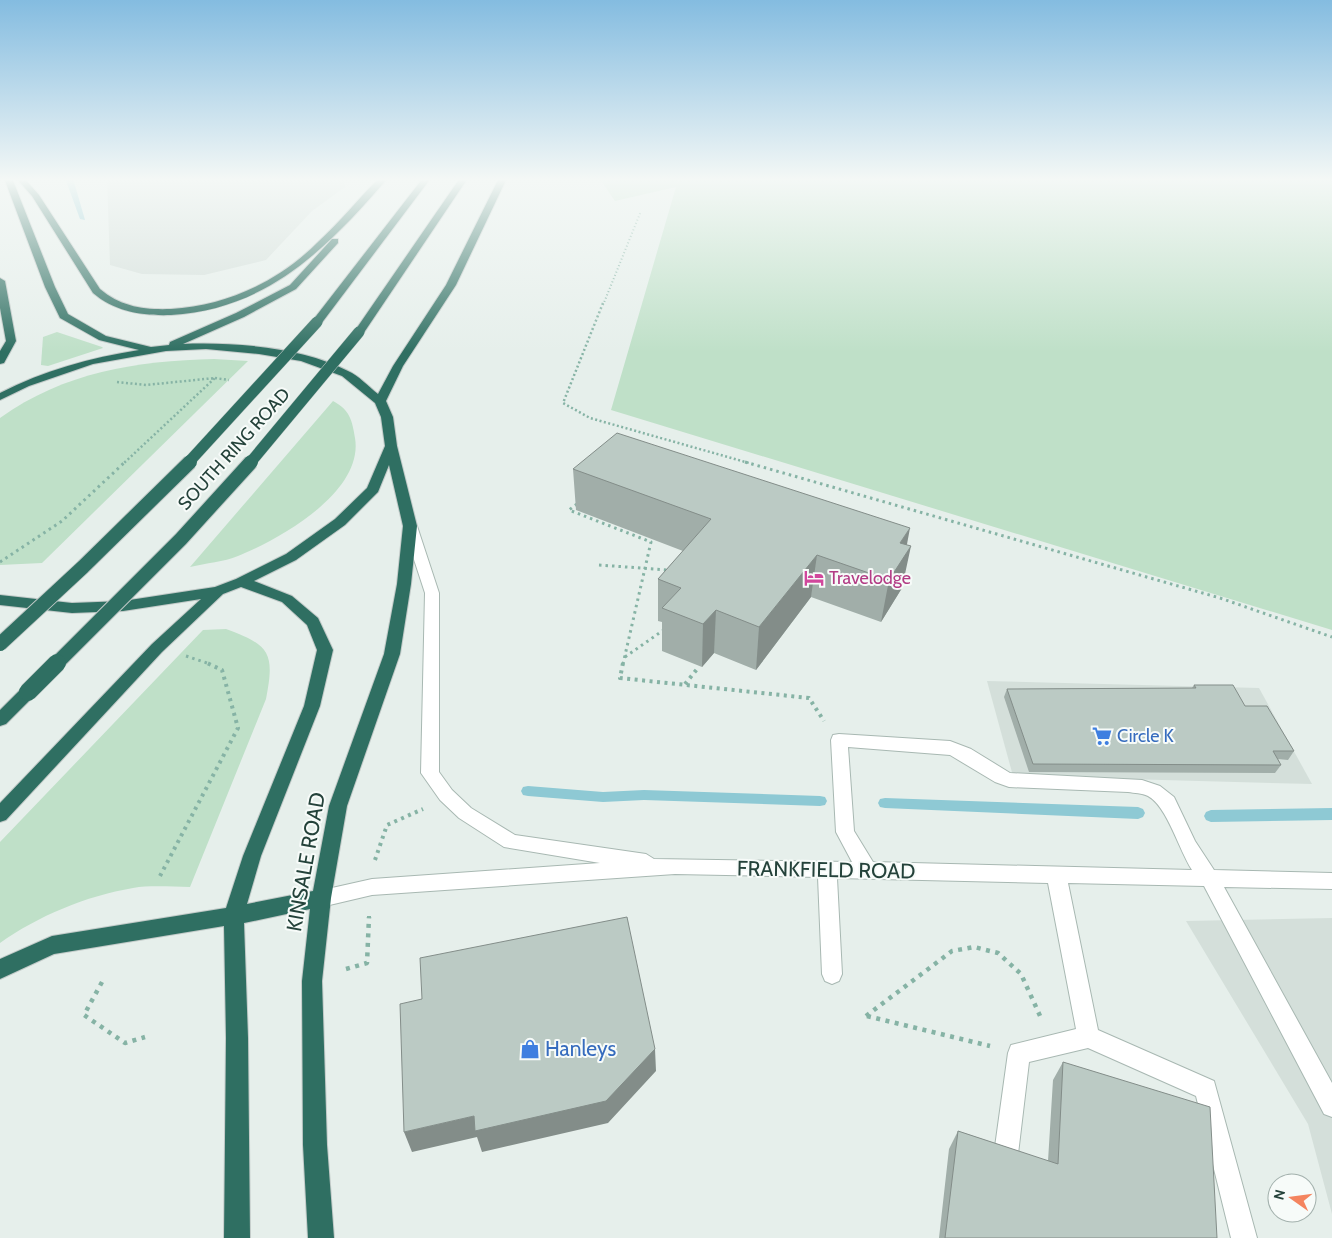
<svg xmlns="http://www.w3.org/2000/svg" width="1332" height="1238" font-family="Cabin,sans-serif">
<style>
.built{fill:#d4dfda}
.green{fill:#bfe0c8}
.lines{fill:none;stroke-linecap:round;stroke-linejoin:round}
.stream{fill:#8ec9d4;fill-rule:evenodd}
.minor-casing{stroke:#a8b8b2;stroke-width:2}
.highway-casing{stroke:#c2cac8;stroke-width:2}
.path-far4{stroke:#86b3a5;stroke-width:2;stroke-dasharray:1 2.5;stroke-linecap:butt}
.path-far3{stroke:#86b3a5;stroke-width:2.5;stroke-dasharray:2 2.5;stroke-linecap:butt}
.path-far2{stroke:#86b3a5;stroke-width:3;stroke-dasharray:2.5 4;stroke-linecap:butt}
.path-far1{stroke:#86b3a5;stroke-width:4;stroke-dasharray:3 4.5;stroke-linecap:butt}
.path{stroke:#86b3a5;stroke-width:4.5;stroke-dasharray:4 5.5;stroke-linecap:butt}
.minor{fill:#fff;fill-rule:evenodd}
.highway{fill:#2f6f62;fill-rule:evenodd}
.highway-bridge-far2-casing{stroke:#c2cac8;stroke-width:12;stroke-linecap:butt}
.highway-bridge-far1-casing{stroke:#c2cac8;stroke-width:16;stroke-linecap:butt}
.highway-bridge-casing{stroke:#c2cac8;stroke-width:19;stroke-linecap:butt}
.highway-bridge-far2{stroke:#2f6f62;stroke-width:11}
.highway-bridge-far1{stroke:#2f6f62;stroke-width:14}
.highway-bridge{stroke:#2f6f62;stroke-width:18}
.wall{fill:#a1aea9}
.shaded-wall{fill:#838d89}
.building{fill:#bbcac4;stroke:#838d89}
.labels{text-anchor:middle;stroke-width:4;stroke-linejoin:round;paint-order:stroke}
.street-label{font-size:18px;fill:#24423a;stroke:#f7fbf9}
.hotel-label{font-size:18px;fill:#b23c85;stroke:#f7fbf9;text-anchor:start}
.shop-label{font-size:18px;fill:#366cbe;stroke:#f7fbf9;text-anchor:start}
.near-street-label{font-size:21px;fill:#24423a;stroke:#f7fbf9}
.near-shop-label{font-size:21px;fill:#366cbe;stroke:#f7fbf9;text-anchor:start}
</style>
<rect width="100%" height="100%" fill="#e6efeb"/>
<g class="built">
<polygon points="107,178 344,178 345,187 312,211 266,260 204,275 142,274 110,265"/>
<polygon points="987,681 1259,688 1312,784 1013,776"/>
<polygon points="1332,918 1332,1214 1308,1124 1186,921"/>
</g>
<g class="green">
<polygon points="599,178 678,178 677,184 681,178 1332,178 1332,630 611,410 676,187 615,201"/>
<polygon points="57,332 102,347 103,348 48,366 41,365 43,337"/>
<path d="M 214,359 L 248,361 L 42,563 L 0,565 L 0,418 C 64,372 136,361 214,359 Z"/>
<path d="M 333,401 C 350,410 352,420 355,438 C 364,492 280,539 238,556 C 224,562 206,563 190,567 Z"/>
<path d="M 226,629 C 270,645 275,653 266,699 L 190,887 C 172,887 151,885 133,888 C 86,896 38,916 0,943 L 0,842 L 203,630 Z"/>
</g>
<g class="lines">
<g class="stream">
<polygon points="65,178 71,178 74,182 85,220 80,219"/>
<polygon points="528,786 603,792 644,790 820,796 825,797 827,801 825,805 820,806 644,800 603,802 528,796 523,795 521,791 523,787"/>
<polygon points="885,798 1138,807 1143,809 1145,813 1143,817 1138,819 885,808 880,807 878,803 880,799"/>
<polygon points="1332,808 1332,820 1211,822 1206,820 1204,816 1206,812 1211,810"/>
</g>
<defs>
<path id="minor" d="M 410,522 L 417,526 L 439,593 L 439,772 L 452,790 L 471,808 L 515,835 L 646,854 L 654,859 L 852,862 L 836,832 L 831,740 L 833,735 L 839,734 L 950,741 L 971,749 L 1010,773 L 1142,780 L 1160,786 L 1174,797 L 1195,841 L 1214,870 L 1332,873 L 1332,889 L 1224,887 L 1332,1083 L 1332,1117 L 1324,1114 L 1204,886 L 1068,883 L 1098,1030 L 1214,1081 L 1257,1238 L 1231,1238 L 1196,1096 L 1088,1048 L 1029,1062 L 1018,1154 L 1014,1162 L 1006,1166 L 998,1162 L 994,1154 L 1008,1053 L 1011,1045 L 1076,1029 L 1048,883 L 837,878 L 842,974 L 839,981 L 832,984 L 825,981 L 822,974 L 818,877 L 675,874 L 372,895 L 321,907 L 314,904 L 311,898 L 314,892 L 372,879 L 600,863 L 504,847 L 459,818 L 440,800 L 421,773 L 425,593 L 403,526 ZM 848,747 L 950,755 L 995,782 L 1009,787 L 1128,792 C 1134,793 1142,793 1148,796 C 1167,806 1179,850 1192,870 L 873,862 L 854,831 Z"/>
<g id="highway">
<path d="M 4,178 L 12,178 L 55,287 L 68,314 L 106,336 L 151,347 L 169,345 L 170,342 L 236,313 L 290,285 L 332,239 L 338,239 L 338,243 L 296,289 L 244,317 L 183,344 C 233,342 303,347 348,371 C 359,376 368,386 378,394 L 393,366 L 446,285 L 499,178 L 507,178 L 456,285 L 403,366 L 386,401 L 393,417 L 397,446 L 417,526 L 411,584 L 400,654 L 347,806 L 331,898 L 322,981 L 327,1145 L 334,1238 L 308,1238 L 303,1145 L 302,981 L 310,909 L 244,923 L 248,1038 L 250,1238 L 224,1238 L 226,1038 L 224,926 L 54,954 L 0,979 L 0,959 L 52,936 L 226,908 L 243,856 L 304,706 L 317,650 L 307,625 L 282,602 L 241,587 L 223,594 L 162,652 L 6,820 L 0,822 L 0,803 L 152,644 L 201,599 L 123,611 L 72,613 L 0,605 L 0,595 L 72,603 L 123,601 L 215,587 L 236,579 L 286,554 L 335,519 L 367,488 L 385,446 L 381,417 L 375,403 L 342,376 L 301,361 L 259,354 L 206,349 L 166,351 L 93,364 L 29,386 L 0,400 L 0,393 C 44,370 90,358 139,350 L 99,340 L 60,318 L 45,287 ZM 389,465 L 403,526 L 397,584 L 384,654 L 329,806 L 313,891 L 247,904 L 261,856 L 320,706 L 333,650 L 318,618 L 292,596 L 254,581 L 296,560 L 345,525 L 378,492 Z"/>
<path d="M 16,178 L 24,178 L 39,195 L 100,289 C 121,307 145,310 171,309 C 227,306 279,281 318,242 C 340,222 358,199 379,178 L 388,178 C 328,247 269,309 171,315 C 143,316 115,312 93,293 L 32,196 Z"/>
<polygon points="423,178 431,178 321,324 313,324 313,320"/>
<polygon points="460,178 468,178 363,334 355,334 354,332"/>
<polygon points="0,278 5,281 16,341 4,363 0,364 0,351 6,341 0,308"/>
<polygon points="28,686 34,688 36,692 34,696 6,724 0,726 0,710 22,688"/>
</g>
</defs>
<use href="#minor" class="minor-casing"/>
<use href="#highway" class="highway-casing"/>
<polyline class="path-far4" points="603,305 641,211"/>
<g class="path-far3">
<polyline points="603,303 563,403 590,418 749,463"/>
<polyline points="215,378 229,380"/>
<polyline points="117,382 146,385 215,378 124,463"/>
</g>
<g class="path-far2">
<polyline points="745,462 1220,598 1332,637"/>
<polyline points="577,504 569,510 651,542 623,664"/>
<polyline points="0,562 62,521 125,462"/>
<polyline points="599,565 668,570"/>
<polyline points="186,656 210,664"/>
<polyline points="625,657 665,629"/>
</g>
<g class="path-far1">
<polyline points="623,663 620,678 809,698 824,721"/>
<polyline points="685,684 698,668"/>
<polyline points="375,860 387,825 423,809"/>
<polyline points="160,876 238,728 222,670 207,663"/>
<polyline points="369,918 369,916"/>
</g>
<g class="path">
<polyline points="346,969 367,963 369,917"/>
<polyline points="102,982 84,1015 125,1043 145,1037"/>
<polyline points="866,1016 952,951 974,947 998,953 1021,974 1041,1018"/>
<polyline points="867,1016 990,1046"/>
</g>
<use href="#minor" class="minor"/>
<use href="#highway" class="highway"/>
<defs>
<g id="highway-bridge-far2">
<polyline points="188,463 317,322"/>
<polyline points="250,463 359,332"/>
</g>
<g id="highway-bridge-far1">
<polyline points="0,644 83,567 190,462"/>
<polyline points="56,664 181,539 251,462"/>
</g>
<polyline id="highway-bridge" points="28,692 57,663"/>
</defs>
<use href="#highway-bridge-far2" class="highway-bridge-far2-casing"/>
<use href="#highway-bridge-far1" class="highway-bridge-far1-casing"/>
<use href="#highway-bridge" class="highway-bridge-casing"/>
<use href="#highway-bridge-far2" class="highway-bridge-far2"/>
<use href="#highway-bridge-far1" class="highway-bridge-far1"/>
<use href="#highway-bridge" class="highway-bridge"/>
</g>
<g class="wall">
<polygon points="573,469 907,545 902,588 881,622 811,597 756,670 714,653 702,667 662,651 662,622 658,621 658,579 683,551 576,510"/>
<polygon points="1194,685 1245,706 1294,751 1288,760 1278,759 1281,765 1275,773 1029,772 1004,697 1007,689 1192,688"/>
<polygon points="1063,1062 1217,1238 939,1238 949,1149 958,1131 1048,1161 1053,1080"/>
</g>
<g class="shaded-wall">
<polygon points="910,528 905,555 911,546 902,588 881,622 889,580 900,543"/>
<polygon points="817,555 811,597 756,670 759,627"/>
<polygon points="716,610 714,653 702,667 703,624"/>
<polygon points="655,1049 656,1071 608,1123 482,1152 477,1137 412,1152 404,1132 474,1116"/>
</g>
<g class="building">
<polygon points="617,433 910,528 900,543 911,546 889,580 817,555 759,627 716,610 703,624 662,608 681,588 658,579 711,519 573,469"/>
<polygon points="1194,685 1233,685 1245,706 1267,706 1294,751 1273,751 1281,765 1033,764 1007,689 1196,688"/>
<polygon points="627,917 655,1049 606,1101 475,1131 474,1116 404,1132 400,1004 422,999 420,958"/>
<polygon points="1063,1062 1210,1107 1217,1238 945,1238 958,1131 1058,1164"/>
</g>
<linearGradient id="sky" x2="0" y2="1"><stop stop-color="#84bce0"/><stop offset="0.51" stop-color="#f4f8f6"/><stop offset="1" stop-color="#f4f8f6" stop-opacity="0"/></linearGradient>
<rect width="1332" height="352" fill="url(#sky)"/>
<defs>
<symbol id="hotel-bare" viewBox="-9 -9 18 18"><path d="M-6-4.5h1.5V1H6V5H4.5V3h-9V5H-6ZM-4 0a1.8 1.8 0 1 1 3.6 0ZM.5 0V-2.5h3Q6-2.5 6 0Z" fill="#d1479c" stroke="#f7fbf9" stroke-width="2.5" paint-order="stroke"/></symbol>
<symbol id="supermarket-bare" viewBox="-9 -9 18 18"><path d="M-6-5.5h2.5l.6 2H6L4.5 2H-2.5L-4.4-4H-6ZM-1.5 3.2a1.3 1.3 0 1 0 .1 0ZM3 3.2a1.3 1.3 0 1 0 .1 0Z" fill="#3f7fe0" stroke="#f7fbf9" stroke-width="2.5" paint-order="stroke"/></symbol>
<symbol id="shop-bare" viewBox="-9 -9 18 18"><path d="M-5-2.5h2.3a2.7 3.5 0 0 1 5.4 0H5L5.5 6h-11ZM-1.5-2.5h3a1.5 2.3 0 0 0-3 0Z" fill="#3f7fe0" stroke="#f7fbf9" stroke-width="2.5" paint-order="stroke"/></symbol>
</defs>
<g fill-rule="evenodd">
<use href="#hotel-bare" x="800" y="564" width="28" height="28"/>
<use href="#supermarket-bare" x="1088" y="722" width="28" height="28"/>
<use href="#shop-bare" x="516" y="1035" width="28" height="28"/>
</g>
<g class="labels">
<g class="street-label">
<text transform="translate(234 449) rotate(-48)" y="6">SOUTH RING ROAD</text>
</g>
<g class="hotel-label">
<text x="829" y="584">Travelodge</text>
</g>
<g class="shop-label">
<text x="1117" y="742">Circle K</text>
</g>
<g class="near-street-label">
<text transform="translate(306 862) rotate(-80)" y="7">KINSALE ROAD</text>
<text transform="translate(826 870) rotate(1)" y="7">FRANKFIELD ROAD</text>
</g>
<g class="near-shop-label">
<text x="545" y="1056">Hanleys</text>
</g>
</g>
<g transform="translate(1292 1198) rotate(284)"><circle r="24" fill="#f7fbf9" stroke="#a3b1ad"/>
<path d="M0-4L9 19L0 12L-9 19Z" fill="#f4845f"/>
<text y="-8" font-size="14" font-weight="bold" text-anchor="middle" fill="#24423a">N</text>
</g>
</svg>
